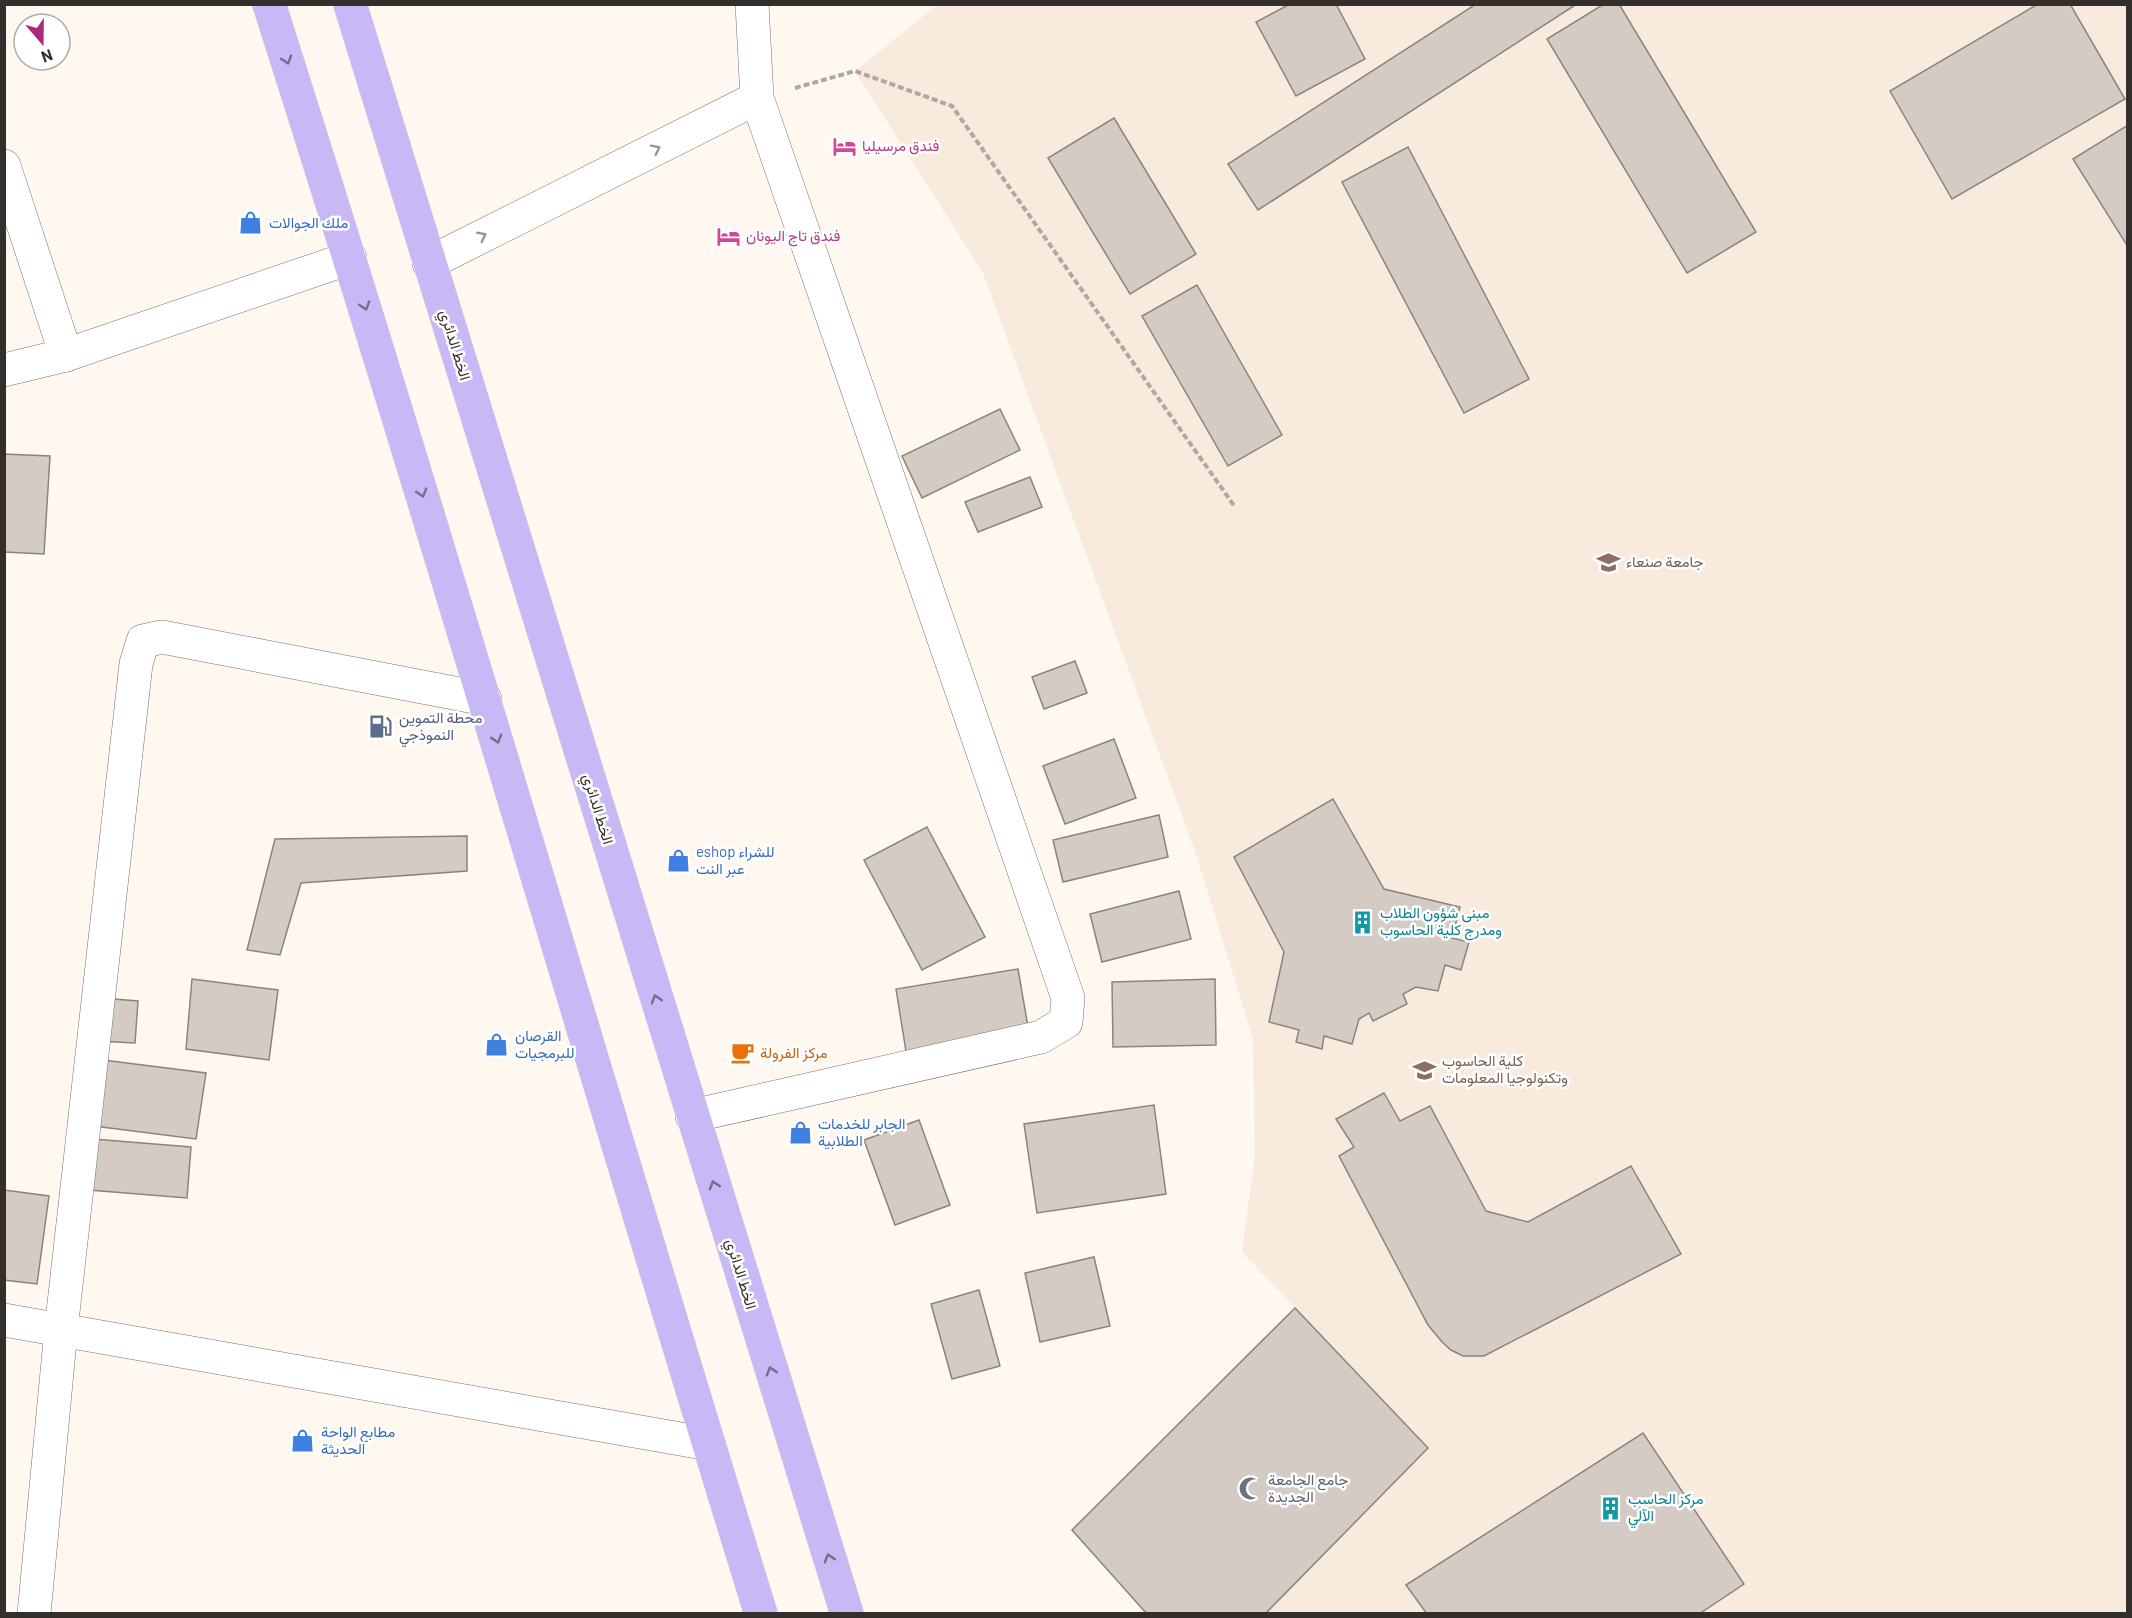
<svg xmlns="http://www.w3.org/2000/svg" width="2132" height="1618" font-family="Barlow,Vazirmatn,sans-serif">
<style>
.built{fill:#f8eadc}
.building{fill:#d4ccc4;stroke:#8b847c;stroke-width:1.5}
.lines{fill:none;stroke-linecap:round;stroke-linejoin:round}
.minor-casing{stroke:#79726b;stroke-width:34}
.major-casing{stroke:#d6d5d5;stroke-width:34}
.path{stroke:#ada8a2;stroke-width:4;stroke-dasharray:6 3;stroke-linecap:butt}
.minor{stroke:#fff;stroke-width:33}
.major{stroke:#c9b8f6;stroke-width:33}
.oneway{stroke:#766d87}
.oneway2{stroke:#989796}
.labels{text-anchor:middle;stroke-width:5;stroke-linejoin:round;paint-order:stroke}
.hotel-label{font-size:15px;fill:#b23c85;stroke:#fff;text-anchor:start}
.shop-label{font-size:15px;fill:#366cbe;stroke:#fff;text-anchor:start}
.street-label{font-size:15px;fill:#322f2c;stroke:#fff}
.education-label{font-size:15px;fill:#785e54;stroke:#fff;text-anchor:start}
.service-label{font-size:15px;fill:#4e5e75;stroke:#fff;text-anchor:start}
.culture-label{font-size:15px;fill:#0d838f;stroke:#fff;text-anchor:start}
.food-label{font-size:15px;fill:#c56008;stroke:#fff;text-anchor:start}
.worship-label{font-size:15px;fill:#5b616d;stroke:#fff;text-anchor:start}
</style>
<rect width="100%" height="100%" fill="#fff8f1"/>
<polygon class="built" points="937,5 2127,5 2127,1613 1265,1613 1428,1447 1242,1252 1255,1155 1253,1039 1195,851 983,273 855,71"/>
<g class="building">
<polygon points="1290,4 1336,4 1365,59 1296,96 1256,22"/>
<polygon points="1476,4 1577,4 1258,210 1228,164"/>
<polygon points="1604,4 1619,4 1756,232 1687,273 1547,39"/>
<polygon points="2038,4 2070,4 2125,99 1952,199 1890,91"/>
<polygon points="1114,118 1196,254 1130,294 1048,158"/>
<polygon points="2128,125 2128,247 2073,159"/>
<polygon points="1408,147 1529,379 1464,413 1342,182"/>
<polygon points="1197,285 1282,435 1228,466 1142,316"/>
<polygon points="1000,409 1020,450 922,498 902,456"/>
<polygon points="4,454 50,456 44,554 4,552"/>
<polygon points="1030,477 1042,507 978,532 965,502"/>
<polygon points="1075,661 1087,693 1044,709 1032,677"/>
<polygon points="1114,739 1136,798 1065,824 1043,766"/>
<polygon points="1333,799 1384,889 1460,907 1452,938 1469,942 1461,970 1445,965 1438,991 1416,987 1403,994 1407,1004 1373,1021 1369,1013 1359,1019 1352,1044 1324,1036 1322,1049 1296,1042 1299,1030 1269,1022 1284,952 1234,857"/>
<polygon points="1159,815 1168,857 1063,882 1053,840"/>
<polygon points="927,827 985,937 922,970 864,860"/>
<polygon points="467,836 467,871 301,883 280,955 247,950 275,839"/>
<polygon points="1179,891 1191,939 1102,962 1090,914"/>
<polygon points="1018,969 1032,1050 909,1070 896,989"/>
<polygon points="192,979 278,990 269,1060 186,1049"/>
<polygon points="1215,979 1216,1045 1113,1047 1112,982"/>
<polygon points="101,998 138,1001 135,1043 97,1041"/>
<polygon points="95,1059 206,1073 196,1139 86,1125"/>
<polygon points="1384,1093 1400,1121 1430,1106 1486,1211 1528,1222 1631,1166 1681,1254 1484,1356 1463,1356 1451,1350 1443,1343 1428,1325 1339,1156 1354,1147 1336,1119"/>
<polygon points="1154,1105 1166,1194 1037,1213 1024,1124"/>
<polygon points="919,1120 950,1205 895,1225 864,1140"/>
<polygon points="93,1139 191,1147 187,1198 89,1190"/>
<polygon points="4,1190 49,1196 37,1284 4,1280"/>
<polygon points="1094,1257 1110,1326 1040,1342 1025,1273"/>
<polygon points="979,1290 1000,1366 952,1379 931,1304"/>
<polygon points="1295,1308 1428,1448 1265,1614 1147,1614 1072,1530"/>
<polygon points="1643,1433 1744,1584 1699,1614 1427,1614 1406,1585"/>
</g>
<g class="lines">
<defs>
<g id="minor">
<polyline points="4,166 66,355"/>
<polyline points="429,263 757,98"/>
<polyline points="4,370 66,355 350,258"/>
<polyline points="692,1116 1041,1037 1066,1022 1068,998 757,98 752,4"/>
<polyline points="4,1320 709,1444"/>
<polyline points="34,1614 61,1330 136,664 143,641 162,637 485,699"/>
</g>
<g id="major">
<path d="M 269,4 C 440,539 595,1078 761,1614"/>
<polyline points="350,4 847,1614"/>
</g>
</defs>
<use href="#minor" class="minor-casing"/>
<use href="#major" class="major-casing"/>
<polyline class="path" points="795,88 855,71 952,106 1235,507"/>
<use href="#minor" class="minor"/>
<use href="#major" class="major"/>
</g>
<defs><path id="oneway-chevron" d="M-2-3.5L2.5 0L-2 3.5" fill="none" stroke-width="1.6" stroke-linecap="round" stroke-linejoin="round" transform="scale(1.5)"/></defs>
<g class="oneway">
<use href="#oneway-chevron" transform="translate(287 60) rotate(72)"/>
<use href="#oneway-chevron" transform="translate(365 306) rotate(73)"/>
<use href="#oneway-chevron" transform="translate(422 493) rotate(73)"/>
<use href="#oneway-chevron" transform="translate(497 739) rotate(73)"/>
<use href="#oneway-chevron" transform="translate(656 999) rotate(-107)"/>
<use href="#oneway-chevron" transform="translate(714 1185) rotate(-107)"/>
<use href="#oneway-chevron" transform="translate(771 1371) rotate(-107)"/>
<use href="#oneway-chevron" transform="translate(829 1558) rotate(-107)"/>
</g>
<g class="oneway2">
<use href="#oneway-chevron" transform="translate(656 149) rotate(-27)"/>
<use href="#oneway-chevron" transform="translate(482 236) rotate(-27)"/>
</g>
<defs>
<symbol id="hotel-bare" viewBox="-9 -9 18 18"><path d="M-6-4.5h1.5V1H6V5H4.5V3h-9V5H-6ZM-4 0a1.8 1.8 0 1 1 3.6 0ZM.5 0V-2.5h3Q6-2.5 6 0Z" fill="#d1479c" stroke="#fff" stroke-width="2.5" paint-order="stroke"/></symbol>
<symbol id="shop-bare" viewBox="-9 -9 18 18"><path d="M-5-2.5h2.3a2.7 3.5 0 0 1 5.4 0H5L5.5 6h-11ZM-1.5-2.5h3a1.5 2.3 0 0 0-3 0Z" fill="#3f7fe0" stroke="#fff" stroke-width="2.5" paint-order="stroke"/></symbol>
<symbol id="university-bare" viewBox="-9 -9 18 18"><path d="M0-5L7-2L0 1L-7-2ZM-4 1L0 2.5L4 1V4Q0 6-4 4Z" fill="#8d6e63" stroke="#fff" stroke-width="2.5" paint-order="stroke"/></symbol>
<symbol id="fuel-bare" viewBox="-9 -9 18 18"><path d="M-5.5-6h7V0h2V4h1.3V-2.5L3-4.5l.8-.8L6-3V5H2.5V1h-1V6h-7ZM-4.2-4.7v3.2H.2V-4.7Z" fill="#5c6f8a" stroke="#fff" stroke-width="2.5" paint-order="stroke"/></symbol>
<symbol id="building-bare" viewBox="-9 -9 18 18"><path d="M-4-6H4V6H1V3H-1V6H-4ZM-2.5-4.3h1.7v1.8h-1.7ZM.8-4.3h1.7v1.8H.8ZM-2.5-1h1.7V.8h-1.7ZM.8-1h1.7V.8H.8Z" fill="#0f9aa8" stroke="#fff" stroke-width="2.5" paint-order="stroke"/></symbol>
<symbol id="cafe-bare" viewBox="-9 -9 18 18"><path d="M-5.5-4.5H6V0H3Q3 3.5 0 3.5H-2.5Q-5.5 3.5-5.5 0ZM3-3.2v2h1.7v-2ZM-6 4.5H4V6H-6Z" fill="#e8710a" stroke="#fff" stroke-width="2.5" paint-order="stroke"/></symbol>
<symbol id="mosque-bare" viewBox="-9 -9 18 18"><path d="M3.5-4.9A6 6 0 1 0 3.5 4.9A5 5 0 1 1 3.5-4.9Z" fill="#6b7280" stroke="#fff" stroke-width="2.5" paint-order="stroke"/></symbol>
</defs>
<g fill-rule="evenodd">
<use href="#hotel-bare" x="828" y="130" width="33" height="33"/>
<use href="#shop-bare" x="234" y="206" width="33" height="33"/>
<use href="#hotel-bare" x="712" y="220" width="33" height="33"/>
<use href="#university-bare" x="1592" y="546" width="33" height="33"/>
<use href="#fuel-bare" x="364" y="710" width="33" height="33"/>
<use href="#shop-bare" x="662" y="844" width="33" height="33"/>
<use href="#building-bare" x="1346" y="906" width="33" height="33"/>
<use href="#shop-bare" x="480" y="1028" width="33" height="33"/>
<use href="#cafe-bare" x="726" y="1036" width="33" height="33"/>
<use href="#university-bare" x="1408" y="1054" width="33" height="33"/>
<use href="#shop-bare" x="784" y="1116" width="33" height="33"/>
<use href="#shop-bare" x="286" y="1424" width="33" height="33"/>
<use href="#mosque-bare" x="1234" y="1472" width="33" height="33"/>
<use href="#building-bare" x="1594" y="1492" width="33" height="33"/>
</g>
<g class="labels">
<g class="hotel-label">
<text x="862" y="151">فندق مرسيليا</text>
<text x="746" y="241">فندق تاج اليونان</text>
</g>
<g class="shop-label">
<text x="269" y="228">ملك الجوالات</text>
<text x="696" y="857">eshop للشراء<tspan x="696" dy="17">عبر النت</tspan></text>
<text x="515" y="1041">القرصان<tspan x="515" dy="17">للبرمجيات</tspan></text>
<text x="818" y="1129">الجابر للخدمات<tspan x="818" dy="17">الطلابية</tspan></text>
<text x="321" y="1437">مطابع الواحة<tspan x="321" dy="17">الحديثة</tspan></text>
</g>
<g class="street-label">
<text transform="translate(455 345) rotate(73)" y="5">الخط الدائري</text>
<text transform="translate(598 809) rotate(73)" y="5">الخط الدائري</text>
<text transform="translate(741 1274) rotate(73)" y="5">الخط الدائري</text>
</g>
<g class="education-label">
<text x="1626" y="567">جامعة صنعاء</text>
<text x="1442" y="1066">كلية الحاسوب<tspan x="1442" dy="17">وتكنولوجيا المعلومات</tspan></text>
</g>
<g class="service-label">
<text x="399" y="723">محطة التموين<tspan x="399" dy="17">النموذجي</tspan></text>
</g>
<g class="culture-label">
<text x="1380" y="918">مبنى شؤون الطلاب<tspan x="1380" dy="17">ومدرج كلية الحاسوب</tspan></text>
<text x="1628" y="1504">مركز الحاسب<tspan x="1628" dy="17">الآلي</tspan></text>
</g>
<g class="food-label">
<text x="760" y="1058">مركز الفرولة</text>
</g>
<g class="worship-label">
<text x="1268" y="1485">جامع الجامعة<tspan x="1268" dy="17">الجديدة</tspan></text>
</g>
</g>
<rect width="2132" height="1618" fill="none" stroke="#322f2c" stroke-width="12"/>
<g transform="translate(42 42) rotate(160)"><circle r="28" fill="#ffffff" stroke="#adacab" stroke-width="1.5"/>
<path d="M0-4.5L10 22L0 15L-10 22Z" fill="#ab2b7a"/>
<text y="-9" font-size="16" font-weight="bold" text-anchor="middle" fill="#322f2c">N</text>
</g>
</svg>
